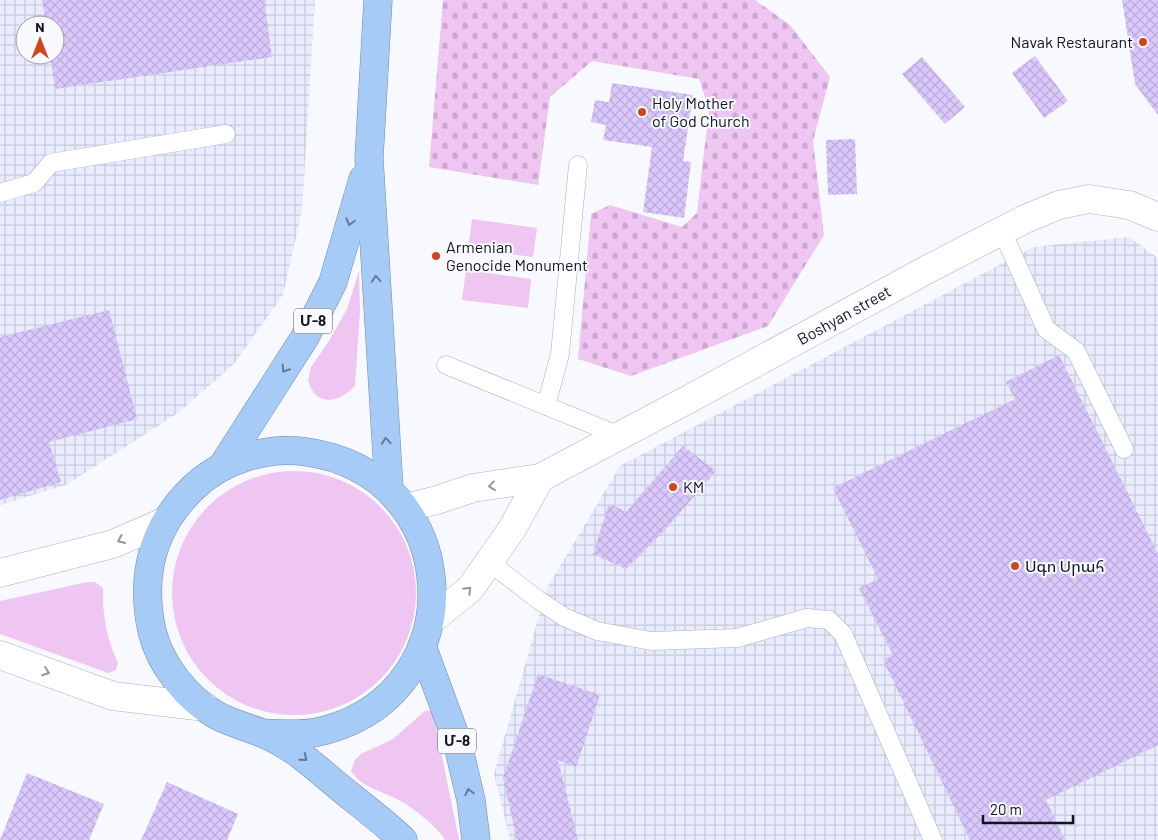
<svg xmlns="http://www.w3.org/2000/svg" width="1158" height="840" font-family="Barlow,'Noto Sans Armenian',sans-serif">
<style>
.industrial{fill:url(#industrial-grid);fill-rule:evenodd}
.grass{fill:#efc5f1}
.cemetery{fill:url(#cemetery-stones)}
.building{fill:url(#building-cross-hatch)}
.lines{fill:none;stroke-linecap:round;stroke-linejoin:round}
.lane-casing{stroke:#adb0bd;stroke-width:19}
.secondary-casing{stroke:#adb0bd;stroke-width:29}
.highway-casing{stroke:#738ba9;stroke-width:29}
.lane{stroke:#fff;stroke-width:18}
.secondary{stroke:#fff;stroke-width:28}
.highway{stroke:#a6cbf6;stroke-width:28}
.oneway{stroke:#647993}
.oneway2{stroke:#959598}
.poi-dot{fill:#cf461c;stroke:#f8f9ff;stroke-width:2}
.labels{text-anchor:middle;stroke-width:4;stroke-linejoin:round;paint-order:stroke}
.shield{fill:#f8f9ff;stroke:#58595e;stroke-width:1}
.shield-label{font-size:15px;font-weight:bold;fill:#131419}
.poi-label{font-size:16px;fill:#131419;stroke:#f8f9ff;text-anchor:start}
.street-label{font-size:16px;fill:#131419;stroke:#f8f9ff}
</style>
<defs>
<pattern id="industrial-grid" width="8" height="8" patternUnits="userSpaceOnUse" patternTransform="scale(1.25)"><rect width="8" height="8" fill="#e9ecfe"/><path d="M0 4h8M4 0v8" fill="none" stroke="#c7cad9"/></pattern>
<pattern id="cemetery-stones" width="16" height="16" patternUnits="userSpaceOnUse" patternTransform="scale(1.25)"><rect width="16" height="16" fill="#efc5f1"/><path d="M2 7V4a2 2 0 0 1 4 0v3zM10 15v-3a2 2 0 0 1 4 0v3z" fill="#cca8ce"/></pattern>
<pattern id="building-cross-hatch" width="8" height="8" patternUnits="userSpaceOnUse" patternTransform="scale(1.25)"><rect width="8" height="8" fill="#dac8fc"/><path d="M0 0l8 8M0 8l8-8" fill="none" stroke="#baabd7"/></pattern>
</defs>
<rect width="100%" height="100%" fill="#f8f9ff"/>
<g class="industrial">
<path d="M 0,0 L 315,0 L 302,211 L 283,295 L 234,364 L 178,413 L 66,485 L 0,505 ZM 25,25 L 55,25 L 55,55 L 25,55 Z"/>
<polygon points="1129,237 1158,258 1158,840 510,840 494,774 547,588 620,466 1033,247"/>
</g>
<g class="grass">
<polygon points="472,219 537,228 533,257 468,249"/>
<polygon points="466,270 531,279 528,308 462,300"/>
<path d="M 359,271 L 360,311 L 355,386 C 345,396 330,406 316,395 C 312,392 310,385 308,381 L 311,367 L 329,341 L 347,309 Z"/>
<circle cx="294" cy="593" r="122"/>
<path d="M 87,582 L 95,582 L 103,588 C 102,614 107,640 118,663 L 116,670 L 108,673 L 0,634 L 0,601 Z"/>
<path d="M 426,710 L 433,712 L 459,840 L 445,840 C 438,828 417,811 404,803 C 387,792 362,789 351,771 L 355,760 L 361,754 L 393,739 Z"/>
</g>
<polygon class="cemetery" points="443,0 755,0 790,25 830,77 813,141 824,235 768,326 631,376 578,359 591,214 610,205 682,227 697,213 709,109 699,79 592,61 550,97 538,185 429,167"/>
<g class="building">
<polygon points="42,0 264,0 272,57 55,89 50,55 55,55 55,25 46,25"/>
<polygon points="1122,0 1158,0 1158,115 1135,84"/>
<polygon points="1035,56 1068,101 1044,118 1012,73"/>
<polygon points="922,57 965,107 945,124 902,74"/>
<polygon points="612,83 693,95 683,161 691,162 684,218 643,212 652,147 603,140 606,125 591,122 595,100 609,102"/>
<polygon points="855,139 857,194 828,195 826,140"/>
<polygon points="109,310 137,419 49,442 61,482 0,500 0,337"/>
<polygon points="1059,355 1158,554 1158,745 1046,800 1065,840 970,840 883,660 893,655 859,588 878,579 833,488 1015,399 1006,382"/>
<polygon points="683,446 716,471 664,531 626,569 593,554 609,503 626,512"/>
<polygon points="538,674 600,695 576,767 558,760 578,840 517,840 503,778"/>
<polygon points="27,773 104,804 89,840 0,840"/>
<polygon points="167,782 238,814 227,840 141,840"/>
</g>
<g class="lines">
<defs>
<g id="lane">
<polyline points="0,193 34,183 51,163 226,134"/>
<polyline points="1002,231 1046,329 1076,351 1124,449"/>
<polyline points="446,365 620,436"/>
<polyline points="546,406 560,354 578,165"/>
<polyline points="489,562 537,599 564,617 597,631 651,641 737,638 807,618 829,620 843,634 933,840"/>
</g>
<g id="secondary">
<polyline points="405,508 437,500 473,488 540,478 689,399 930,268 1025,219 1059,205 1089,199 1129,205 1158,217"/>
<polyline points="0,573 113,544 166,521"/>
<polyline points="430,621 470,589 512,529 540,478"/>
<polyline points="0,655 113,696 205,707"/>
</g>
<g id="highway">
<polyline points="378,0 369,158 389,489"/>
<polyline points="222,467 305,337 333,282 363,179"/>
<polyline points="422,646 457,741 471,800 476,840"/>
<path d="M 262,733 C 284,734 305,736 326,730 C 477,688 463,474 307,452 C 266,446 222,460 193,488 C 152,527 140,577 152,631 C 160,665 187,698 216,715 C 231,723 247,727 262,733 C 274,738 288,746 299,754 C 316,767 333,782 349,795 C 368,810 386,824 403,840"/>
</g>
</defs>
<use href="#lane" class="lane-casing"/>
<use href="#secondary" class="secondary-casing"/>
<use href="#highway" class="highway-casing"/>
<use href="#lane" class="lane"/>
<use href="#secondary" class="secondary"/>
<use href="#highway" class="highway"/>
</g>
<defs><path id="oneway-chevron" d="M-2-3.5L2.5 0L-2 3.5" fill="none" stroke-width="1.6" stroke-linecap="round" stroke-linejoin="round" transform="scale(1.25)"/></defs>
<g class="oneway">
<use href="#oneway-chevron" transform="translate(350 222) rotate(106)"/>
<use href="#oneway-chevron" transform="translate(376 279) rotate(-94)"/>
<use href="#oneway-chevron" transform="translate(285 369) rotate(123)"/>
<use href="#oneway-chevron" transform="translate(386 441) rotate(-94)"/>
<use href="#oneway-chevron" transform="translate(304 758) rotate(39)"/>
<use href="#oneway-chevron" transform="translate(469 792) rotate(-103)"/>
</g>
<g class="oneway2">
<use href="#oneway-chevron" transform="translate(492 486) rotate(173)"/>
<use href="#oneway-chevron" transform="translate(121 540) rotate(157)"/>
<use href="#oneway-chevron" transform="translate(468 590) rotate(-45)"/>
<use href="#oneway-chevron" transform="translate(46 672) rotate(20)"/>
</g>
<g class="poi-dot">
<circle cx="1143" cy="42" r="5"/>
<circle cx="642" cy="112" r="5"/>
<circle cx="436" cy="256" r="5"/>
<circle cx="673" cy="487" r="5"/>
<circle cx="1015" cy="566" r="5"/>
</g>
<g class="labels">
<g class="shield">
<rect x="294" y="308.5" width="38" height="25" rx="4"/>
<rect x="438" y="728.5" width="38" height="25" rx="4"/>
</g>
<g class="shield-label">
<text x="313" y="326">Մ-8</text>
<text x="457" y="746">Մ-8</text>
</g>
<g class="poi-label">
<text x="1133" y="48" text-anchor="end">Navak Restaurant</text>
<text x="652" y="109">Holy Mother<tspan x="652" dy="18">of God Church</tspan></text>
<text x="446" y="253">Armenian<tspan x="446" dy="18">Genocide Monument</tspan></text>
<text x="683" y="493">KM</text>
<text x="1025" y="572">Սգո Սրահ</text>
</g>
<g class="street-label">
<text transform="translate(844 315) rotate(-29)" y="6">Boshyan street</text>
</g>
</g>
<g transform="translate(40 40)"><circle r="24" fill="#f8f9ff" stroke="#9c9da3"/>
<path d="M0-4L9 19L0 12L-9 19Z" fill="#cf461c"/>
<text y="-8" font-size="14" font-weight="bold" text-anchor="middle" fill="#131419">N</text>
</g>
<path d="M983 815v8h90v-8" fill="none" stroke="#131419" stroke-width="2.5"/>
<text x="990" y="815" font-size="15" fill="#131419" stroke="#f8f9ff" stroke-width="4" paint-order="stroke">20 m</text>
</svg>
